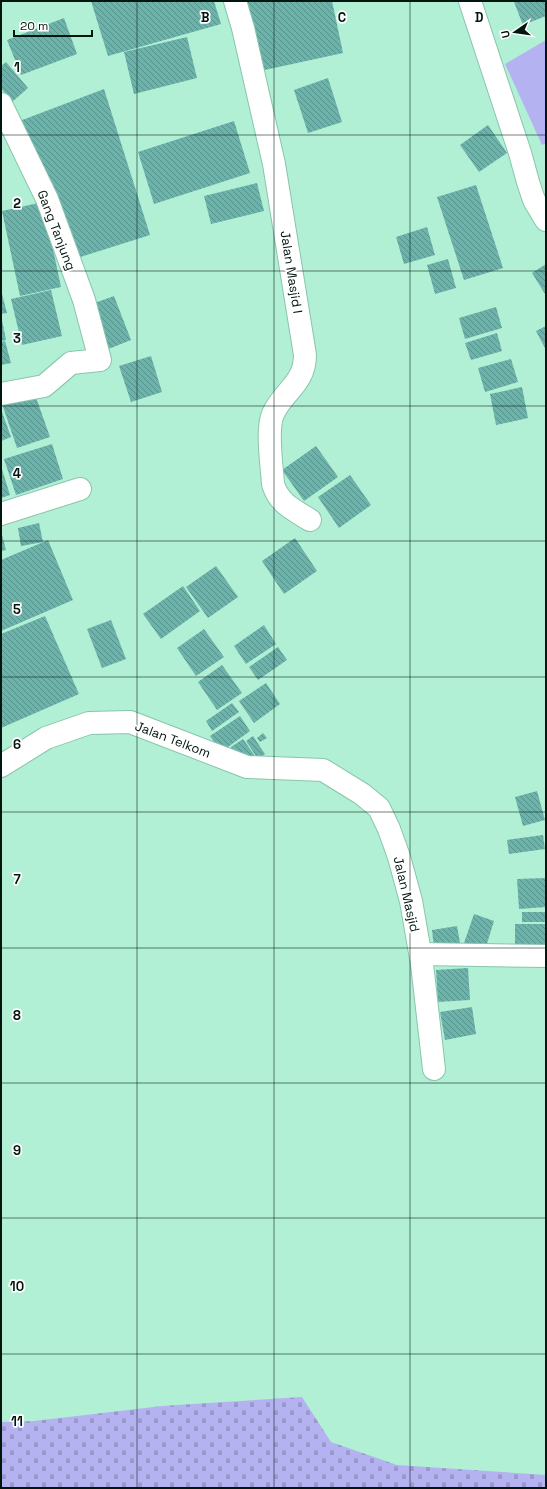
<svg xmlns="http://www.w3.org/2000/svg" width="547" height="1489" font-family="'Space Grotesk',sans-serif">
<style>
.cemetery{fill:url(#cemetery-stones)}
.pitch{fill:#b5b2f1}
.building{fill:url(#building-back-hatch)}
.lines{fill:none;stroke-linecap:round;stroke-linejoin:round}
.street-casing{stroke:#88c5ac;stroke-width:24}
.street{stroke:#fff;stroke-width:22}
.grid{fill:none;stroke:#00160e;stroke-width:1;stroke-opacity:0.55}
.labels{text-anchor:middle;stroke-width:3.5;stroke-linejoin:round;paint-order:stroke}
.street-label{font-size:13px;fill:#00160e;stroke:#fff}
.grid-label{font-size:13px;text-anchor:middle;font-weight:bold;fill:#00160e;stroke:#fff;stroke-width:3.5;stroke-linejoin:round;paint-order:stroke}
</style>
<defs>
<pattern id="cemetery-stones" width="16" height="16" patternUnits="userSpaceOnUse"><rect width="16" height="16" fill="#b5b2f1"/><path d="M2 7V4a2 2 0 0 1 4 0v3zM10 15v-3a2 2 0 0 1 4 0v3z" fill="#9a98cd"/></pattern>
<pattern id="building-back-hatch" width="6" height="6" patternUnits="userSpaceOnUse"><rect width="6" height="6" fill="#6cb3ab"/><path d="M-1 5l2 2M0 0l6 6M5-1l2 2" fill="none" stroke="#56918a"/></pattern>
</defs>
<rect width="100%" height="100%" fill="#b2f0d6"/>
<polygon class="cemetery" points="302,1397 331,1442 397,1465 546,1475 546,1488 1,1488 1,1422 34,1421 162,1406"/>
<polygon class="pitch" points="546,40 546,143 542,145 505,64"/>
<g class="building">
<polygon points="91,1 214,1 221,24 108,56"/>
<polygon points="245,1 332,1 343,53 260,71"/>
<polygon points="517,1 546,1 546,16 523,25 514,2"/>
<polygon points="64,18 77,54 21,75 7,40"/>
<polygon points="187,37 197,78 134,94 124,52"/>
<polygon points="6,62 28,88 12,102 1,88 1,66"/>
<polygon points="328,78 342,122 308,133 294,90"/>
<polygon points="104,89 150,235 74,259 17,122"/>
<polygon points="234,121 250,173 154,204 138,152"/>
<polygon points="488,125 507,153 479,172 460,145"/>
<polygon points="257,183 264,211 211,224 204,196"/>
<polygon points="476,185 503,268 464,280 437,197"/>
<polygon points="43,202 61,287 20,296 2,211"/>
<polygon points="427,227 435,255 404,264 396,237"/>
<polygon points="448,259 456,288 435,294 427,265"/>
<polygon points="546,264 546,294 545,294 532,273"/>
<polygon points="1,290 7,313 1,314"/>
<polygon points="51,290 62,336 22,345 11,299"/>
<polygon points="114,296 131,340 106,350 89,305"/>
<polygon points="496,307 502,328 465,339 459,318"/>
<polygon points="2,320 6,340 1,341 1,321"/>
<polygon points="546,326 546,350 536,331"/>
<polygon points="497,333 502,351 471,360 465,343"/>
<polygon points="5,341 11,363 1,365 1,342"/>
<polygon points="151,356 162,392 131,402 119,366"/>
<polygon points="511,359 518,382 485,392 478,368"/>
<polygon points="522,387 528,418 496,425 490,394"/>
<polygon points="33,389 50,437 17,448 1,401"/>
<polygon points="1,409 11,437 1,441"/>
<polygon points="52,444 63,479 16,495 4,459"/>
<polygon points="316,446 338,477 304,501 282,470"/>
<polygon points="1,466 10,495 1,498"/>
<polygon points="350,475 371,505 339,528 318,497"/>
<polygon points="39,523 43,542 21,546 18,528"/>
<polygon points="1,531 6,550 1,551"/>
<polygon points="295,538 317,571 284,594 262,561"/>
<polygon points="48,540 73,600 1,631 1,560"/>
<polygon points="216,566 238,597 208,618 186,587"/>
<polygon points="183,586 200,611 161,639 143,614"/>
<polygon points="45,616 79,694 1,728 1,634"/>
<polygon points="111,620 126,659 102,668 87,629"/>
<polygon points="264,625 276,644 246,664 234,646"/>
<polygon points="204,629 224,657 196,676 177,648"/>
<polygon points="278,647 287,660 258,680 249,667"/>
<polygon points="222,665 242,693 217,710 198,682"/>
<polygon points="266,683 280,704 254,723 239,701"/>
<polygon points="232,703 239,712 212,731 206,721"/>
<polygon points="240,716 250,731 221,752 210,736"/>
<polygon points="263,733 267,738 260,742 257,738"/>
<polygon points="253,736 265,754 258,759 246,741"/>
<polygon points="243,739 255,756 244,764 231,747"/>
<polygon points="537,791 545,820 523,826 515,797"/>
<polygon points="543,835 545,849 509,854 507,840"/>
<polygon points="546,878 546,907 519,909 517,879"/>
<rect x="522" y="912" width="24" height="10"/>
<polygon points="474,914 494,921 485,950 464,943"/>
<polygon points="515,924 546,924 546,950 515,949"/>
<polygon points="457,926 460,943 434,948 432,930"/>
<polygon points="468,968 470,1000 438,1002 436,970"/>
<polygon points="472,1007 476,1034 445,1040 440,1012"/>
</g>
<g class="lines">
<defs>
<g id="street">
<path d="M 235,1 L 243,28 L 274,164 L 305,355 C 305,384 283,391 273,414 C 266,430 272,466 273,484 C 279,504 294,510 310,520"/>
<polyline points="470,1 520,153 528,182 534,200 546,220"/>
<polyline points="1,104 47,199 84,300 100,360 71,363 44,386 1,394"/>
<polyline points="1,514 80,489"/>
<polyline points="1,766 46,738 89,723 130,722 247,767 323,770 362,794 379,808 389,829 399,857 411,901 422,964 434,1069"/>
<polyline points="421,954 546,956"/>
</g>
</defs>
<use href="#street" class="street-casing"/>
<use href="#street" class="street"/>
</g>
<path class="grid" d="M 137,1 L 137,1488M 274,1 L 274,1488M 410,1 L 410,1488M 1,135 L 546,135M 1,271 L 546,271M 1,406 L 546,406M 1,541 L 546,541M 1,677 L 546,677M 1,812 L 546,812M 1,948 L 546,948M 1,1083 L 546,1083M 1,1218 L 546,1218M 1,1354 L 546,1354"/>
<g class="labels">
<g class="street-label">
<text transform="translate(57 230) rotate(69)" y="5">Gang Tanjung</text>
<text transform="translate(292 272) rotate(81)" y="5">Jalan Masjid I</text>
<text transform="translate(173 739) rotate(21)" y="5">Jalan Telkom</text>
<text transform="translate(407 894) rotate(77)" y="5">Jalan Masjid</text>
</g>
</g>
<g class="grid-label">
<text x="205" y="22">B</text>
<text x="342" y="22">C</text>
<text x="479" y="22">D</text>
<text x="17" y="72">1</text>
<text x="17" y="208">2</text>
<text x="17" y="343">3</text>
<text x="17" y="478">4</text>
<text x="17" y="614">5</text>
<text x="17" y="749">6</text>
<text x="17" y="884">7</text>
<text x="17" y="1020">8</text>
<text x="17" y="1155">9</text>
<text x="17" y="1291">10</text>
<text x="17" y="1426">11</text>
</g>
<rect width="547" height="1489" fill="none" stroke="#00160e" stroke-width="4"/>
<g transform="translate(515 32) rotate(257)" stroke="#ffffff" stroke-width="3" paint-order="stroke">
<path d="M0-3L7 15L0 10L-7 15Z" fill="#00160e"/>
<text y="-6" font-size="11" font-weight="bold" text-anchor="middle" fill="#00160e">U</text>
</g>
<path d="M14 30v6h78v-6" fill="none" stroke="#00160e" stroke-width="2"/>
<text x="20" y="30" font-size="12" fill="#00160e" stroke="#ffffff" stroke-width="3" paint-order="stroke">20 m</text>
</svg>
